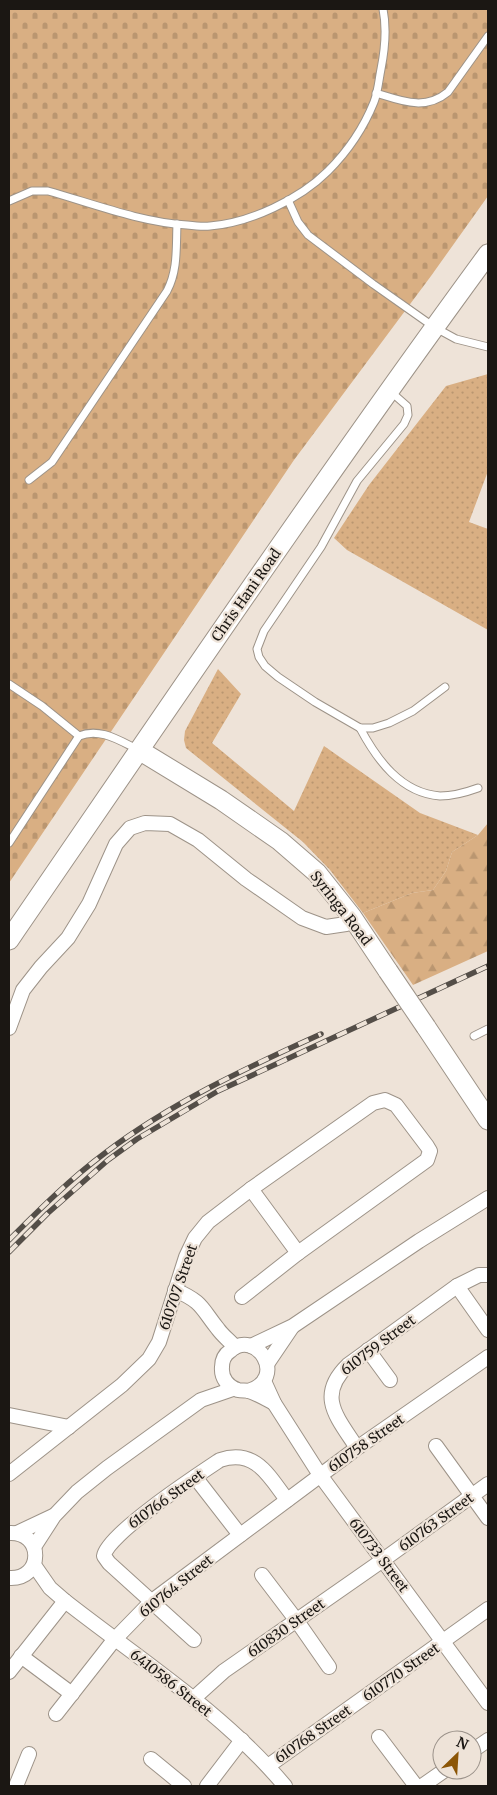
<svg xmlns="http://www.w3.org/2000/svg" width="497" height="1795" font-family="Merriweather,serif">
<style>
.grass{fill:url(#grass-dots)}
.forest{fill:url(#forest-firs)}
.cemetery{fill:url(#cemetery-stones)}
.lines{fill:none;stroke-linecap:round;stroke-linejoin:round}
.lane-casing{stroke:#9d9388;stroke-width:9}
.street-casing{stroke:#9d9388;stroke-width:16}
.secondary-casing{stroke:#9d9388;stroke-width:21}
.lane{stroke:#fff;stroke-width:7}
.street{stroke:#fff;stroke-width:14}
.secondary{stroke:#fff;stroke-width:19}
.rail-casing{stroke:#544e48;stroke-width:5.5}
.rail{stroke:#eee3d8;stroke-width:4;stroke-dasharray:11;stroke-linecap:butt}
.secondary-bridge-casing{stroke:#9d9388;stroke-width:21;stroke-linecap:butt}
.secondary-bridge{stroke:#fff;stroke-width:19}
.labels{text-anchor:middle;stroke-width:4.5;stroke-linejoin:round;paint-order:stroke}
.street-label{font-size:14px;fill:#1b1713;stroke:#eee3d8}
</style>
<defs>
<pattern id="grass-dots" width="8" height="8" patternUnits="userSpaceOnUse" patternTransform="scale(1.25)"><rect width="8" height="8" fill="#d9af83"/><path d="M2 2h.1M6 6h.1" fill="none" stroke="#ba9670" stroke-width="1.8" stroke-linecap="round"/></pattern>
<pattern id="forest-firs" width="22" height="20" patternUnits="userSpaceOnUse" patternTransform="scale(1.25)"><rect width="22" height="20" fill="#d9af83"/><path d="M5 1l3.5 6h-7zM16 11l3.5 6h-7z" fill="#ba9670"/></pattern>
<pattern id="cemetery-stones" width="16" height="16" patternUnits="userSpaceOnUse" patternTransform="scale(1.25)"><rect width="16" height="16" fill="#d9af83"/><path d="M2 7V4a2 2 0 0 1 4 0v3zM10 15v-3a2 2 0 0 1 4 0v3z" fill="#ba9670"/></pattern>
</defs>
<rect width="100%" height="100%" fill="#eee3d8"/>
<g class="grass">
<polygon points="488,374 488,471 469,522 488,529 488,630 347,550 334,538 369,485 446,386"/>
<polygon points="218,669 241,694 212,743 294,811 324,746 420,813 478,835 452,852 446,871 433,890 412,893 363,913 330,870 303,842 186,748 184,740 185,731"/>
</g>
<polygon class="forest" points="488,823 488,951 413,985 363,913 412,893 433,890 446,871 452,852 478,835"/>
<polygon class="cemetery" points="9,9 488,9 488,196 431,276 294,460 9,883"/>
<g class="lines">
<defs>
<g id="lane">
<path d="M 376,93 C 402,101 425,111 448,92 L 488,36"/>
<polyline points="288,200 298,222 308,235 373,284 434,327 456,339 488,347"/>
<path d="M 9,201 L 32,191 L 48,191 C 94,204 140,222 187,225 C 195,226 203,227 210,226 C 250,223 300,199 328,171 C 347,152 364,127 374,102 C 378,92 379,79 381,69 C 385,49 387,29 383,9"/>
<polyline points="390,391 407,406 408,415 404,424 357,481 321,547 264,631 257,649 259,657 265,666 278,677 315,702 360,728 373,728 389,723 413,711 445,687"/>
<path d="M 29,480 L 52,462 L 167,291 C 178,270 176,248 177,224"/>
<polyline points="9,684 42,706 79,736"/>
<path d="M 360,728 C 377,760 401,793 440,796 C 453,796 467,792 478,788"/>
<path d="M 9,843 L 79,736 C 100,727 120,741 139,750"/>
<polyline points="474,1036 488,1029"/>
</g>
<g id="street">
<polyline points="9,1028 23,990 41,967 68,938 89,904 116,844 130,828 145,823 170,824 198,840 246,879 302,918 326,927 346,924 354,920"/>
<polyline points="251,1189 298,1253"/>
<polyline points="457,1286 488,1330"/>
<path d="M 175,1290 C 203,1302 201,1308 218,1329 C 223,1336 230,1341 235,1347"/>
<polyline points="251,1346 293,1326 419,1241 488,1198"/>
<polyline points="368,1350 390,1380"/>
<polyline points="267,1364 292,1327"/>
<polyline points="264,1381 274,1403 320,1475 488,1703"/>
<path d="M 248,1391 C 289,1379 256,1327 230,1351 C 224,1355 222,1360 222,1367 C 221,1378 228,1387 238,1390 C 242,1391 246,1390 249,1391 C 258,1394 266,1399 274,1403"/>
<polyline points="9,1415 69,1427"/>
<polyline points="436,1446 488,1518"/>
<path d="M 357,1448 C 337,1417 316,1396 348,1365 L 457,1286 L 479,1275 L 488,1275"/>
<polyline points="9,1474 122,1385 149,1359 159,1342 186,1257 195,1238 208,1222 251,1189 373,1103 385,1100 396,1105 427,1146 430,1151 427,1160 298,1253 242,1297"/>
<polyline points="195,1477 240,1535"/>
<path d="M 9,1533 C 44,1531 44,1580 9,1578"/>
<polyline points="17,1533 53,1516"/>
<polyline points="34,1547 54,1516 77,1492 107,1468 201,1400 233,1389"/>
<path d="M 34,1565 L 50,1588 L 65,1601 C 139,1659 224,1713 285,1786"/>
<polyline points="262,1575 297,1621 329,1667"/>
<path d="M 194,1640 L 109,1563 L 104,1556 C 106,1535 199,1474 220,1460 C 255,1448 269,1476 287,1500"/>
<polyline points="21,1656 72,1694"/>
<polyline points="9,1672 65,1601"/>
<polyline points="193,1699 224,1671 383,1560 488,1484"/>
<polyline points="56,1714 114,1640 152,1601 357,1448 488,1357"/>
<polyline points="379,1737 416,1786"/>
<polyline points="472,1751 488,1740"/>
<polyline points="151,1759 184,1786"/>
<polyline points="268,1766 488,1609"/>
<polyline points="16,1786 29,1754"/>
<polyline points="207,1786 242,1740"/>
<polyline points="422,1786 445,1770"/>
</g>
<g id="secondary">
<polyline points="139,750 221,800 280,841 317,873 352,917 388,971"/>
<path d="M 9,940 C 167,710 323,479 488,254"/>
<polyline points="426,1027 488,1120"/>
</g>
</defs>
<use href="#lane" class="lane-casing"/>
<use href="#street" class="street-casing"/>
<use href="#secondary" class="secondary-casing"/>
<use href="#lane" class="lane"/>
<use href="#street" class="street"/>
<use href="#secondary" class="secondary"/>
<defs>
<g id="rail">
<path d="M 9,1240 C 39,1210 70,1179 105,1153 C 171,1103 246,1068 321,1034"/>
<polyline points="9,1252 48,1213 108,1160 137,1139 218,1091 488,966"/>
</g>
</defs>
<use href="#rail" class="rail-casing"/>
<use href="#rail" class="rail"/>
<defs>
<polyline id="secondary-bridge" points="388,971 426,1027"/>
</defs>
<use href="#secondary-bridge" class="secondary-bridge-casing"/>
<use href="#secondary-bridge" class="secondary-bridge"/>
</g>
<g class="labels">
<g class="street-label">
<text transform="translate(246 595) rotate(-55)" y="5">Chris Hani Road</text>
<text transform="translate(341 908) rotate(52)" y="5">Syringa Road</text>
<text transform="translate(178 1287) rotate(-71)" y="5">610707 Street</text>
<text transform="translate(378 1345) rotate(-37)" y="5">610759 Street</text>
<text transform="translate(366 1443) rotate(-35)" y="5">610758 Street</text>
<text transform="translate(166 1499) rotate(-36)" y="5">610766 Street</text>
<text transform="translate(436 1522) rotate(-36)" y="5">610763 Street</text>
<text transform="translate(379 1555) rotate(53)" y="5">610733 Street</text>
<text transform="translate(176 1586) rotate(-39)" y="5">610764 Street</text>
<text transform="translate(286 1628) rotate(-35)" y="5">610830 Street</text>
<text transform="translate(401 1672) rotate(-35)" y="5">610770 Street</text>
<text transform="translate(171 1683) rotate(38)" y="5">6410586 Street</text>
<text transform="translate(313 1734) rotate(-35)" y="5">610768 Street</text>
</g>
</g>
<rect width="497" height="1795" fill="none" stroke="#1b1713" stroke-width="20"/>
<g transform="translate(457 1755) rotate(25)"><circle r="24" fill="#eee3d8" stroke="#9a9189"/>
<path d="M0-4L9 19L0 12L-9 19Z" fill="#8c5606"/>
<text y="-8" font-size="14" font-weight="bold" text-anchor="middle" fill="#1b1713">N</text>
</g>
</svg>
